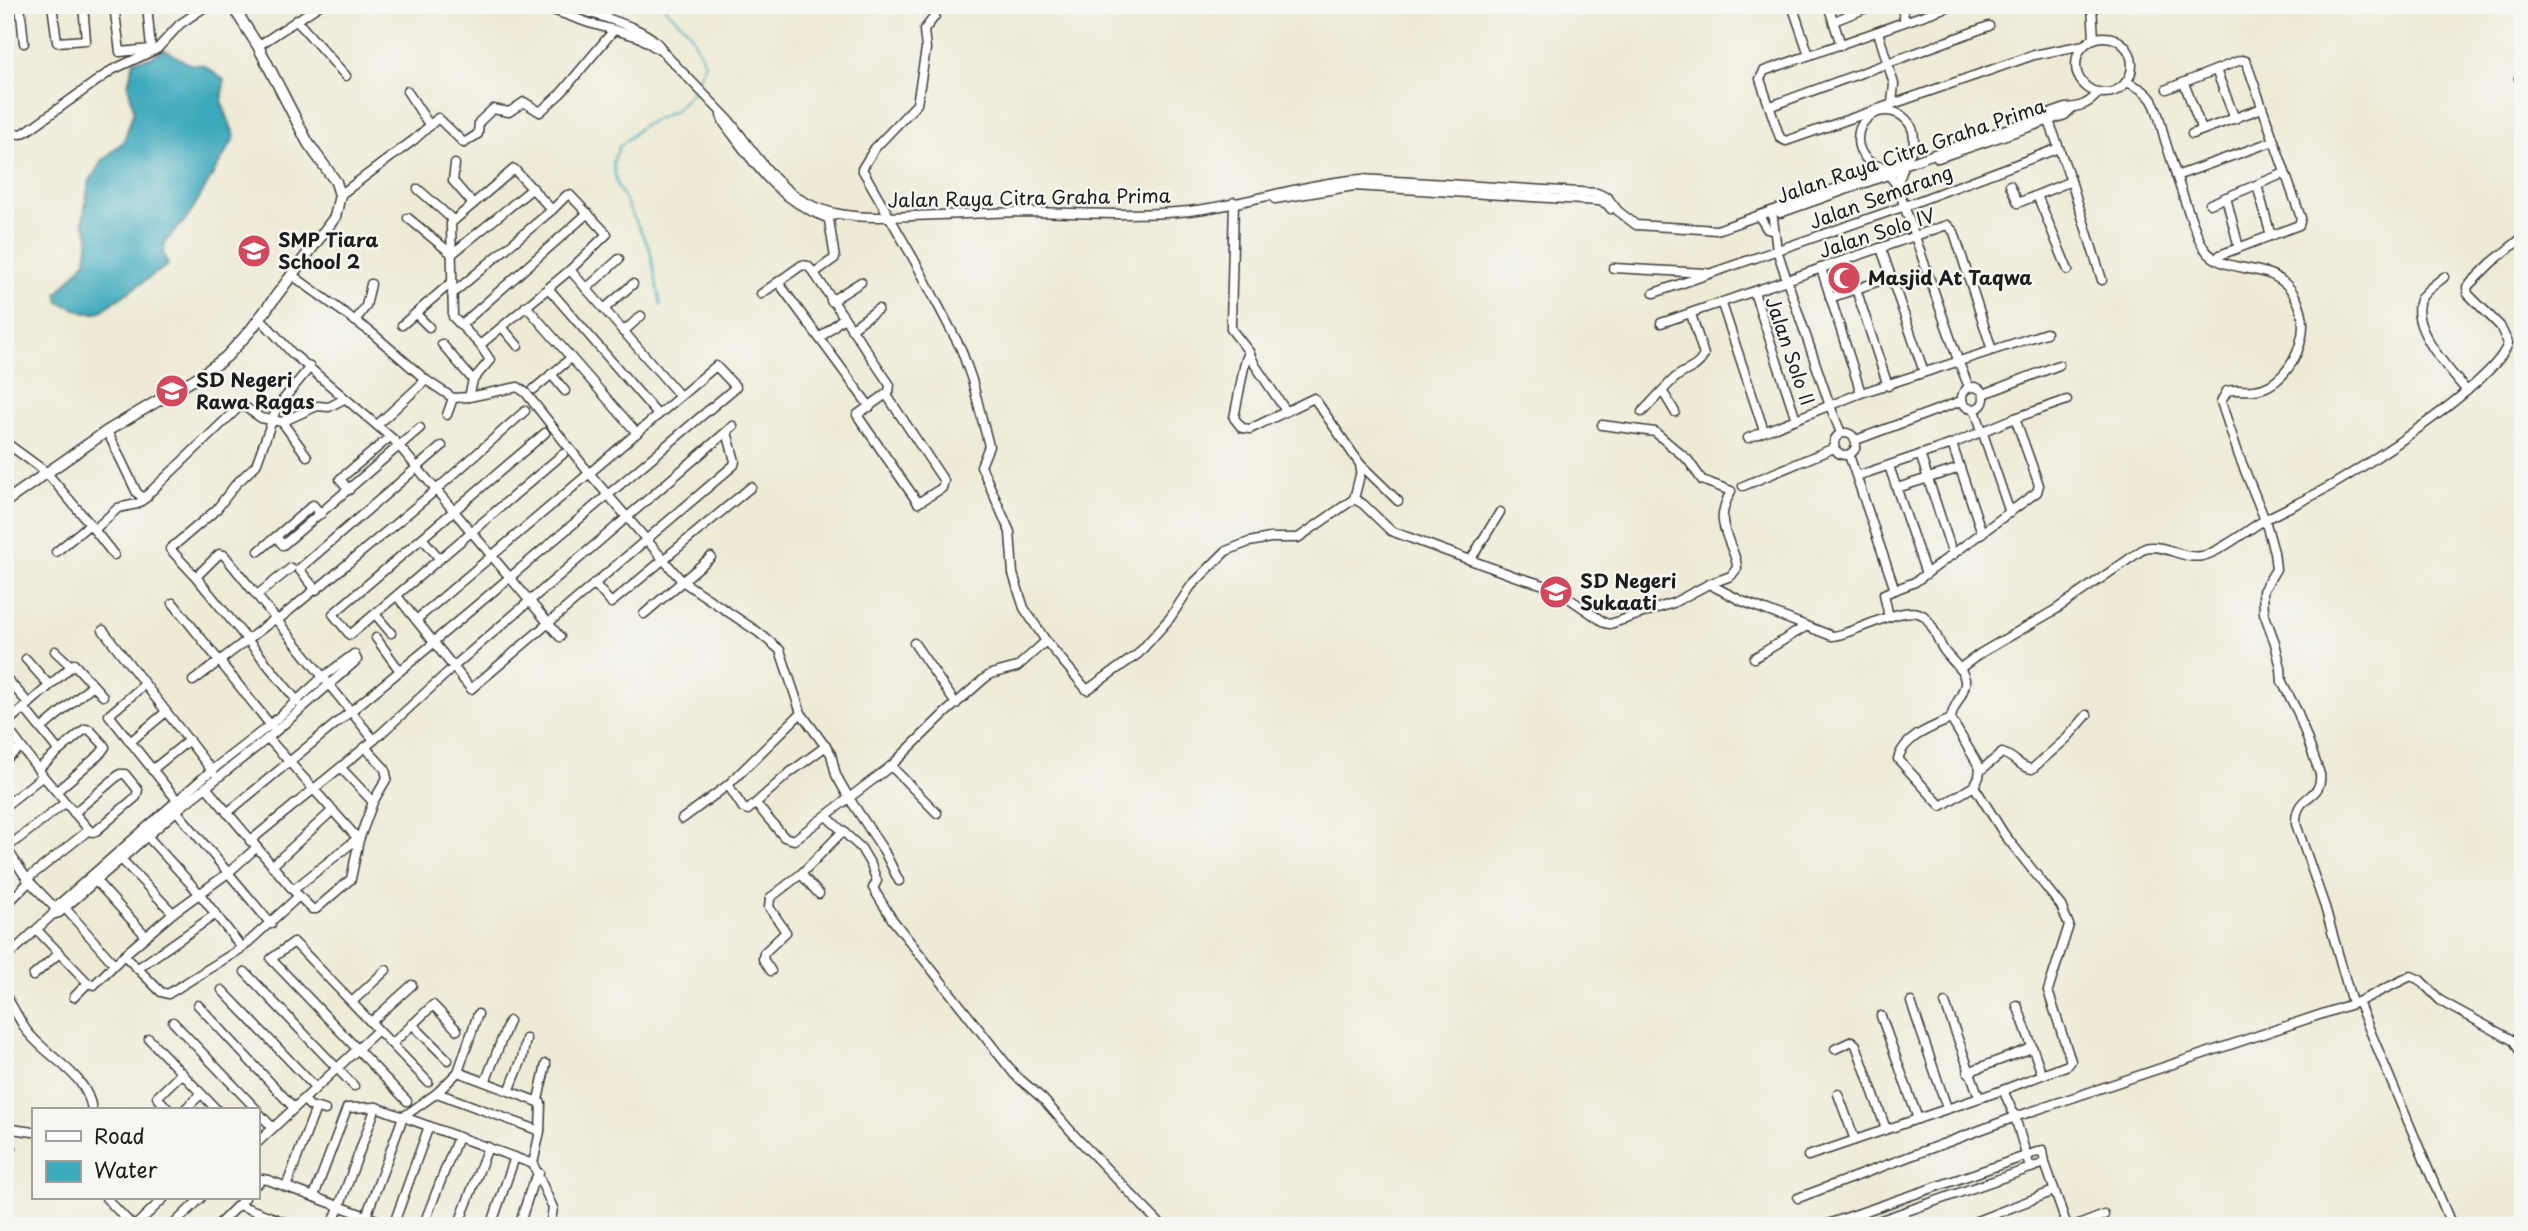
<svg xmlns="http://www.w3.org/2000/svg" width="2528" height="1231" font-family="'Playpen Sans',sans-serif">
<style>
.water{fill:#3ca9bc;stroke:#2c626c;stroke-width:2}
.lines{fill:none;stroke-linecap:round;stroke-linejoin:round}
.stream{stroke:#3ca9bc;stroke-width:2}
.minor-casing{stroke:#3c3b38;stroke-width:11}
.tertiary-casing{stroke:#3c3b38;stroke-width:13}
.minor{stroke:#fff;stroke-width:8}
.tertiary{stroke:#fff;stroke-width:10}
.labels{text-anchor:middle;stroke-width:5;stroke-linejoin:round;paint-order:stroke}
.street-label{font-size:19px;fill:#1c1c1c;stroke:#f6f6f2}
.poi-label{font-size:19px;font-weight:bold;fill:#1c1c1c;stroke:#f6f6f2;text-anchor:start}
</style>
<rect width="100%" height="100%" fill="#f6f6f2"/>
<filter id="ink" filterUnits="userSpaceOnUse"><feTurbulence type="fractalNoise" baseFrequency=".0143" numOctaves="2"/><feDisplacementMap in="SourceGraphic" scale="14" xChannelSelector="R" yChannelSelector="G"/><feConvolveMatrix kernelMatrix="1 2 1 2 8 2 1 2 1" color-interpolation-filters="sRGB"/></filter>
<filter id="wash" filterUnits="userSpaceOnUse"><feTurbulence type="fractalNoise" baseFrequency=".00686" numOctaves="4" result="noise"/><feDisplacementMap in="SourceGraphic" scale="28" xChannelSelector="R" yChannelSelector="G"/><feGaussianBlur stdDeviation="1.57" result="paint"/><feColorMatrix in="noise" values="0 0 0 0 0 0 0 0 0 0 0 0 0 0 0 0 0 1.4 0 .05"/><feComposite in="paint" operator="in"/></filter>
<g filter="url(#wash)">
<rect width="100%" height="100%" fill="#eeead5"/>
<polygon class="water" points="164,49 189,64 203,65 224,80 222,103 235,137 188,217 166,241 163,253 168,265 98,313 86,313 59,302 57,294 86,261 89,235 83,221 89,182 102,161 124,141 134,110 128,85 134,60 150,58"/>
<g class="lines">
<g class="stream">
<polyline points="662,5 690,32 705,63 698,82"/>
<polyline points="661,306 650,249 617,185 613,162 619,147 642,126 674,111 694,90"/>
</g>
</g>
</g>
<g filter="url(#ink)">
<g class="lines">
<defs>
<g id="minor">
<polyline points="20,5 24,43"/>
<polyline points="52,5 57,42 86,40 83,5"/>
<polyline points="114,5 120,52 151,49 147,5"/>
<path d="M 539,5 L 589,23 L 639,37 L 663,52 L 728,119 C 753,150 775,189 813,206 C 845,220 877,217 912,216 C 947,215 983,213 1018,212 C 1080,212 1144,218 1204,209 C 1257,201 1308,183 1361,179 L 1597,193 L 1608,198 L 1618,211 L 1636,225 L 1717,230 L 2066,108 C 2081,107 2089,104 2099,92"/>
<path d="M 567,5 C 591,15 654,27 663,52"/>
<polyline points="935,5 935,16 924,30 926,49 917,104 875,148 862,169 917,265 961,349 972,380 989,446 981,466 1010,532 1013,574 1024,608 1046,641 1087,690 1138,654 1170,618 1191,586 1226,551 1249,542 1270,538 1298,538 1354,499 1361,471 1360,464 1314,398 1250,429 1242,428 1234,418 1245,362 1249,352 1231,329 1231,323 1234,202"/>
<polyline points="1792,5 1809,55"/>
<polyline points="1828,5 1841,45"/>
<polyline points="1901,5 1905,21"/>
<polyline points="1953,5 1764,71 1760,79 1780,138 1786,141 2034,55 2084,45"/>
<polyline points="2092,5 2094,39"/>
<polyline points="296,20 346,76"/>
<polyline points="1834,21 1874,5"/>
<polyline points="1878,32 1894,84 1892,103"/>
<circle cx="2104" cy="65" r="28"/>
<polyline points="258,46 320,5"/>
<polyline points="2216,70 2235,119"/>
<polyline points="2519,78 2523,85"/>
<path d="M 2126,82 C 2136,86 2145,90 2152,100 C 2159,111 2161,127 2165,140 C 2176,174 2186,209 2200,241 C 2219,283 2273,253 2296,298 C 2304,313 2305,328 2300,344 C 2294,365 2277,388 2254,390 C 2245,391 2236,389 2227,391 L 2221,402 L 2239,456 L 2265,520 L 2274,552 L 2276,569 L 2263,591 L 2264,613 L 2275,643 L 2281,668 L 2282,682 L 2298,713 L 2320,774 C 2323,801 2295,792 2296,824 L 2325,907 L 2352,1003"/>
<polyline points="2184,83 2202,130"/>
<polyline points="2167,89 2241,60 2246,61 2301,218 2299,225 2220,255"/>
<polyline points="407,91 430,126"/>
<polyline points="1771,106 1989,26"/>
<circle cx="1886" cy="139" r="28"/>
<path d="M 721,115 L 724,123 C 755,164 776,199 827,218 L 835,215"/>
<polyline points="2049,121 2071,181 2102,280"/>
<polyline points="5,133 21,134 27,131 112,70 157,49 180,24 208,5"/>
<polyline points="2192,134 2262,108"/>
<polyline points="1938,158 2065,115 2072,108"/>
<polyline points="455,164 453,181 473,204"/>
<polyline points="1886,172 1897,185 1959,363 1969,387"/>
<polyline points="2176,176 2274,141"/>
<polyline points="1897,185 1903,169 1901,165"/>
<polyline points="2010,185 2018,203 2071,181"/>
<polyline points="2257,185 2271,236"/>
<polyline points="418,189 453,220"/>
<polyline points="340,195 415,139 438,118 464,143 478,134 479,122 493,109 509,112 524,102 540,112 562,92 614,30"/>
<polyline points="2037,195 2068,270"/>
<polyline points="2226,197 2239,248"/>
<polyline points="1275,199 1354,186 1599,201 1607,204 1611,209"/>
<polyline points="2210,204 2285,173"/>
<polyline points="1772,211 1777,250 1787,280 1830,406 1841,433"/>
<polyline points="1780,213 1896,172"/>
<polyline points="1759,216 1767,229 1774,231"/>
<polyline points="408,218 452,254 533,188"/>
<polyline points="1881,248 1924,372"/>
<polyline points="1613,268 1706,273"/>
<polyline points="1821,268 1861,393"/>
<polyline points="570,270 680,396"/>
<polyline points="814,273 835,258 828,214"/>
<polyline points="292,275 372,333 426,380 453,398 469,397 518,387 526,393 589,473 682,581 758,632 780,650 801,713 831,754 836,775 849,798 891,766 944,714 985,678 991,674 1017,667 1046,641"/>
<path d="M 2444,277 C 2436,284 2425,290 2420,300 C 2409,328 2451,372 2467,391"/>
<polyline points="778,282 870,407"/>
<polyline points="548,288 658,415"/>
<polyline points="586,289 619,259"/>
<polyline points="1856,289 1888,386"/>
<polyline points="1754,292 1796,419"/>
<polyline points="1654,293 1905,206 2059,148"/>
<polyline points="452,294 552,210"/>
<polyline points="761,294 802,265 808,266 814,273 890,385 889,392 857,415 918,503 942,488 944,481 886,394"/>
<polyline points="1830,298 1891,277"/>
<polyline points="831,301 861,282"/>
<polyline points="1722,304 1764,431"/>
<polyline points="526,306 637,433"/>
<polyline points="604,309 633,284"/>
<polyline points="416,314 429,327"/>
<polyline points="259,317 292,353 394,440 560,637"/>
<polyline points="355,321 366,306 371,284"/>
<polyline points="1661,323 1947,225 1954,232 1992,350"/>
<polyline points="402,325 452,282"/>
<polyline points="461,325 588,213"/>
<polyline points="502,327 518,346"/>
<polyline points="851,329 878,309"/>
<polyline points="623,332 641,316"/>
<polyline points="820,338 843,318"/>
<polyline points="442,344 473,380"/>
<polyline points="1249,352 1255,365 1286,411"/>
<polyline points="551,374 565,391"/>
<circle cx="1973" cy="398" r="11"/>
<polyline points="534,389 571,358"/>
<polyline points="1663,392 1675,412"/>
<polyline points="1984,394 2059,365"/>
<polyline points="469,397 473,380 490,360 480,345 453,317 451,223 514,169 552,210 567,195 570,195 607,234 570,270 480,345"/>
<polyline points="1975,410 2010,513"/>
<path d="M 1642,412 C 1653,401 1663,389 1674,379 C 1684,369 1697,370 1704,355 L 1691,314"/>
<polyline points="447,415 453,398"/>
<polyline points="282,422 307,456"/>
<polyline points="377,425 426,380"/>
<path d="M 1602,425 L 1655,432 L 1688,460 L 1702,480 L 1731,491 C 1719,514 1721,523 1731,547 C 1734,554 1737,560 1737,568 L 1731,576 L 1709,584"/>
<polyline points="107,431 137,493 144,498 239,407 245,407 261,418 282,422 317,406 329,407 344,399"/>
<circle cx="1845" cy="444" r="11"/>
<polyline points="1748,438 1861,393 2046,333"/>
<polyline points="1856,440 1961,401"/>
<polyline points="5,442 46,472 90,524 56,552"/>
<polyline points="1952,444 1982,533"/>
<polyline points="442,446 299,569 316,590 436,490 525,411"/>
<polyline points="1920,454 1953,555"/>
<polyline points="1849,455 1895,590"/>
<polyline points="1360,464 1398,501"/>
<polyline points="1889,466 1926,574"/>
<polyline points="1857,476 1952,444 2015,418 2067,400"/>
<polyline points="1743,486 1834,448"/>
<polyline points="1897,488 1960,468"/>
<polyline points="349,490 340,479 390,437"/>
<path d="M 1354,499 L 1363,504 L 1391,531 L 1514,576 L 1554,588 L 1605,623 L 1610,624 L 1673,603 L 1709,584 L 1742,601 L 1832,636 C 1854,635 1906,601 1924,616 C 1933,624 1937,639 1943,649 C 1949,659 1967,671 1965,684 C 1963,697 1952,706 1951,719 L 1980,768 L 1979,777 L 1974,786 L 2004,834 L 2061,906 L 2069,925 L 2048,991 L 2071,1061 L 2068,1065 L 2003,1090 L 2015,1117 L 2030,1168"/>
<polyline points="92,527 114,555"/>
<polyline points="94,530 118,508 137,504 147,497"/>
<polyline points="276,537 283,545 420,428"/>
<polyline points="422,538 545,433"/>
<polyline points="259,551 313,505 321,514"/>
<polyline points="440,559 422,538 333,614 350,635 563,454"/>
<polyline points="1471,559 1500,512"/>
<polyline points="196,577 219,554 224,555 374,740"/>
<polyline points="594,583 611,603 751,487"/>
<polyline points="257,595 291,568"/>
<polyline points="397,596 471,689 734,465 735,461 727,432"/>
<polyline points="173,603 272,727"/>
<polyline points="375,614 391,633"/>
<polyline points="644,614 711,557"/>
<polyline points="1889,617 1884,594 1915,582 2037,492 2039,485 2015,418"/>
<polyline points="278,620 313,591"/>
<polyline points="416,620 716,366 736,387 433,642"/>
<polyline points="103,630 213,772"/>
<polyline points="376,638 400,671"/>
<polyline points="914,643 956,704"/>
<polyline points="55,651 71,666"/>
<polyline points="1754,658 1805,627"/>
<polyline points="26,659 49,685"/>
<polyline points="453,667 733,426"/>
<path d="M 1959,669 L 1981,653 L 2055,610 L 2145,548 C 2164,543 2183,560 2202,556 C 2219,553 2250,528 2266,519 C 2285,509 2305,500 2323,490 C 2362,469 2497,381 2508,343 L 2500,326 L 2468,294 L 2467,287 L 2491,263 L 2523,237"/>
<polyline points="6,678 29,704"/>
<polyline points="193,681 276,618"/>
<polyline points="145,684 109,715 180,804"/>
<polyline points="298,702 196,577 170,549 216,510 236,484 256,465 277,407 310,367"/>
<polyline points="24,708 74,664 103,696"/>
<path d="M 1951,719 C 1932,727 1904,737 1898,759 L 1941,806 L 1974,786"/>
<polyline points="5,724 24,708 58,750"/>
<polyline points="5,725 43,776 89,830"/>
<polyline points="41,729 93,685"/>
<polyline points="268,738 359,840"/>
<polyline points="130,742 166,712"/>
<polyline points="5,760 21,747"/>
<polyline points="891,766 937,813"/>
<polyline points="341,768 373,802"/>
<polyline points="38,769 85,729 90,730 103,744 105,747 100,754 57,791"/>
<polyline points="152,770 189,740"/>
<path d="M 1980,771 L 2002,753 C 2014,756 2020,768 2032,769 L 2067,738 L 2087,715"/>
<polyline points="728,785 743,808 748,810 788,774 826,746"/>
<polyline points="206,787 293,890 312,909 316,909 351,879 359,840 373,802 387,778 385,769 365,747"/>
<polyline points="756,804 784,837 794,840 849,798 884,851 899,881"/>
<polyline points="5,806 43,776"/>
<polyline points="174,808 271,924"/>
<polyline points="227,813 429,647"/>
<polyline points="826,816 861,848 871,865 877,881 873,888 892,919 1015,1075 1043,1099 1076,1137 1162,1226"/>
<polyline points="682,819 728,785 801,713"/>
<polyline points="148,837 199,893 242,948"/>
<polyline points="250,841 374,740 448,672"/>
<polyline points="5,846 27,879 58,911"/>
<polyline points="5,849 65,803"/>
<polyline points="122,860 173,913"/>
<polyline points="272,866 333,810"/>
<polyline points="801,874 819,894"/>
<polyline points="27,879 89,830 92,832 96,831 136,797 138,790 125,774 120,774 74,813"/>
<polyline points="96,881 146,936"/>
<polyline points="293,890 357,839"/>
<polyline points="5,906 29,882"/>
<polyline points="65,908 114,964"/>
<polyline points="37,930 88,983 94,985 124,955 173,913 228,873 256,848"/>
<polyline points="124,955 161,992 168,994 242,948 299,896"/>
<polyline points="5,956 9,955 52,915 58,905 212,770 270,725 323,677 354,654 357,660 268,738 182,806 59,913 52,915"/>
<polyline points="138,968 216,914"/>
<polyline points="5,969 7,956"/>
<polyline points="771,971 763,959 764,953 786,932 769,907 770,898 801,874 843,831"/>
<polyline points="245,972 354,1086"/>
<polyline points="33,976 58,954"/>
<path d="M 5,989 L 6,996 C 13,1007 19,1019 26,1030 C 47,1058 87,1073 92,1110"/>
<polyline points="222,990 315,1087"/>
<polyline points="74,997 88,983"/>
<polyline points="352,1002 386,970"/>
<polyline points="1911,1002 1947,1108"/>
<polyline points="2358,1002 2452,1226"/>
<polyline points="1945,1003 1979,1097"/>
<polyline points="198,1005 294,1108"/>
<polyline points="2017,1005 2042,1074"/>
<polyline points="1881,1016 1918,1119"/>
<polyline points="173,1022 257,1110"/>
<polyline points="371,1022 412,985"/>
<polyline points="412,1024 448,1060"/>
<polyline points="149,1039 217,1110"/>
<polyline points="392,1044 433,1005 457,1030"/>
<polyline points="1835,1049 1852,1041 1856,1045 1886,1129"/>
<polyline points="458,1072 541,1103 540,1131 533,1164 553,1208 550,1226"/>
<polyline points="1968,1072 2032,1048"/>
<polyline points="486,1080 509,1021"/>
<polyline points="510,1089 522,1059 526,1039"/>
<polyline points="437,1093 540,1131"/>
<polyline points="1838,1094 1855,1140"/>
<polyline points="303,1099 310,1106 325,1110"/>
<polyline points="538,1100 546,1064"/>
<polyline points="407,1101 271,959 294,942 428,1082"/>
<polyline points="169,1110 157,1097 182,1073"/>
<polyline points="184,1110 201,1094"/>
<polyline points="257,1111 273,1128"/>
<polyline points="5,1128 33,1132"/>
<polyline points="257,1143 378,1030"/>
<polyline points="5,1151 12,1148"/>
<polyline points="1808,1156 2003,1090"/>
<polyline points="257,1184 262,1179 268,1180 393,1226 429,1126"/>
<polyline points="286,1187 316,1108"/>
<polyline points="314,1196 347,1108 376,1107 533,1164"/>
<polyline points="106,1198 133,1226"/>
<polyline points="1798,1198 2015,1117 2358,1002 2411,976 2420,980 2441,1001 2514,1041 2523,1057"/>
<polyline points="239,1205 295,1226"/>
<polyline points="367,1214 403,1117 437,1093 458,1072 478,1014"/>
<polyline points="135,1226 164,1198"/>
<polyline points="172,1226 201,1198"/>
<polyline points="217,1226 245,1198"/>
<polyline points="332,1226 376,1107"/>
<polyline points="423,1226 458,1137"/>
<polyline points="458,1226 488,1147"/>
<polyline points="491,1226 515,1157"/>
<polyline points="519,1226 532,1185 539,1173"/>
<polyline points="1822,1226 2043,1150 2045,1163 2067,1226"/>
<polyline points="1864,1226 2045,1163"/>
<polyline points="1964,1226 2054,1191"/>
<polyline points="2076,1226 2104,1215"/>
</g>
<polyline id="tertiary" points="5,502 107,431 203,374 226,357 250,331 335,217 340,195 336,182 308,143 258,46 232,5"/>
</defs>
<use href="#minor" class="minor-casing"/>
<use href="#tertiary" class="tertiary-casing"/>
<use href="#minor" class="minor"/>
<use href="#tertiary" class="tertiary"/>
</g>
</g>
<defs>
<symbol id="school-disc" viewBox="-11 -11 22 22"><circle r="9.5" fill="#d1495b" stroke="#f6f6f2"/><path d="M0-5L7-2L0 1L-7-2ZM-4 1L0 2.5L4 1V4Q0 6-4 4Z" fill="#fff"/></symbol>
<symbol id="mosque-disc" viewBox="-11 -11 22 22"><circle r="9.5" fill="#d1495b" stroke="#f6f6f2"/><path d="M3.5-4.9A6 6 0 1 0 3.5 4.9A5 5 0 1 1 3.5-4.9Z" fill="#fff"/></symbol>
</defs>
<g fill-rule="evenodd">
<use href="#school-disc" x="235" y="232" width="38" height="38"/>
<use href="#mosque-disc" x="1825" y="259" width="38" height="38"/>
<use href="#school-disc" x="153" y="372" width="38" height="38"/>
<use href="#school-disc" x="1537" y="573" width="38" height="38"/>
</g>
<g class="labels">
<g class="street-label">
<text transform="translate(1911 151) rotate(-19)" y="7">Jalan Raya Citra Graha Prima</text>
<text transform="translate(1881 197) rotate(-20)" y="7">Jalan Semarang</text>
<text transform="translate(1029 198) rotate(-1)" y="7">Jalan Raya Citra Graha Prima</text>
<text transform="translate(1877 233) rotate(-18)" y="7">Jalan Solo IV</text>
<text transform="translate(1790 351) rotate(71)" y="7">Jalan Solo II</text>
</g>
<g class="poi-label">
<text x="278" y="247">SMP Tiara<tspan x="278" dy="22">School 2</tspan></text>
<text x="1868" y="285">Masjid At Taqwa</text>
<text x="196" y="387">SD Negeri<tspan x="196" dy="22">Rawa Ragas</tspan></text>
<text x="1580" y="588">SD Negeri<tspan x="1580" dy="22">Sukaati</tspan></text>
</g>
</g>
<rect width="2528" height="1231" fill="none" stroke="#f6f6f2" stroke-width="28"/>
<rect x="32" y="1108" width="228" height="91" fill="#f6f6f2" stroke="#9f9f9c" stroke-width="2"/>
<rect x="46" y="1131" width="35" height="10" fill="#ffffff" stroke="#9f9f9c" stroke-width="2"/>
<text x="94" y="1144" font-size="21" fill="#1c1c1c">Road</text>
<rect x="46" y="1161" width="35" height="21" fill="#3ca9bc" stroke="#9f9f9c" stroke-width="2"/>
<text x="94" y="1178" font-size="21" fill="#1c1c1c">Water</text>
</svg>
